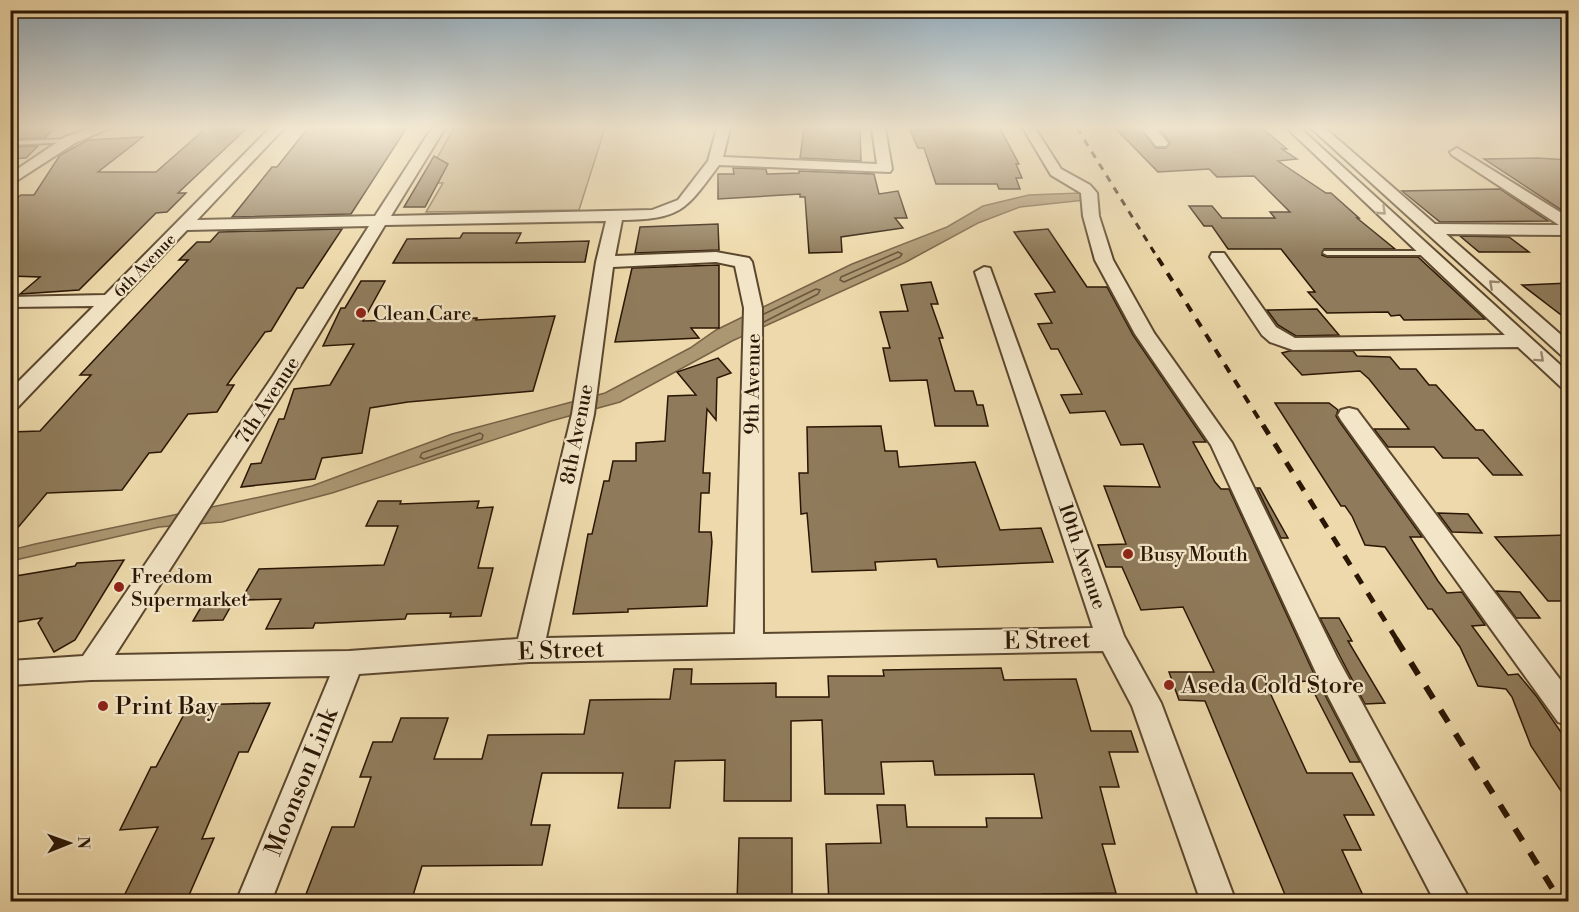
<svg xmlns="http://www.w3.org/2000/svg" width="1579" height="912" font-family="'Libre Bodoni',serif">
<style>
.green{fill:#ccb88f;stroke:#7b674a;stroke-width:1.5}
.water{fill:#ab9772;stroke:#776346;stroke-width:1.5}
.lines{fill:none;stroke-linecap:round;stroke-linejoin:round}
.shore{stroke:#6a563b;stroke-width:1.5}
.building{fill:#8f7b5b;stroke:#2a1604;stroke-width:1.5}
.service-casing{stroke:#5b472e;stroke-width:4}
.minor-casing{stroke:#5b472e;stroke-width:4}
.service{fill:#f3e6c8;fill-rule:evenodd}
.minor{fill:#f3e6c8;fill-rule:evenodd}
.rail-far3{stroke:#2a1604;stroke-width:3;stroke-dasharray:7 7;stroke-linecap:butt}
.rail-far2{stroke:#2a1604;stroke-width:4;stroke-dasharray:9 9;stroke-linecap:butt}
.rail-far1{stroke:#2a1604;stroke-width:5;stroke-dasharray:11 11;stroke-linecap:butt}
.rail{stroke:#2a1604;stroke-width:6;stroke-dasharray:14 14;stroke-linecap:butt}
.oneway{stroke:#998870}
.poi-dot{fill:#8f2418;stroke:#f3e6c8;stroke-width:2}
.labels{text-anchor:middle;stroke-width:4.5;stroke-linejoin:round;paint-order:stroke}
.far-street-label{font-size:16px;fill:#2a1604;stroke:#f3e6c8}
.poi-label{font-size:20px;fill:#2a1604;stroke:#f3e6c8;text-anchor:start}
.street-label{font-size:20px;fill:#2a1604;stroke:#f3e6c8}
.near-street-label{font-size:24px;fill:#2a1604;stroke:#f3e6c8}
.near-poi-label{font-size:24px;fill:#2a1604;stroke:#f3e6c8;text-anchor:start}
</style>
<rect width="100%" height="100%" fill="#edd9ab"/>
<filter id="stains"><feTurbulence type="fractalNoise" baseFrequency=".00333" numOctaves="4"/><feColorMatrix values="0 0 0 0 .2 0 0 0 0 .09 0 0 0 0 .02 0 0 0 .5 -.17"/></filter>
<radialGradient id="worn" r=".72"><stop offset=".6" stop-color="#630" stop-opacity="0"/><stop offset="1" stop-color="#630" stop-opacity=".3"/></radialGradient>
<polygon class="green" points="454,128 605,128 579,210 426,212 443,183 423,183"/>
<polygon class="water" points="1080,193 1086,200 1020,207 978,223 906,262 732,341 620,402 551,421 332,493 222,522 159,527 11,561 11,550 35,544 312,486 452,434 605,393 690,348 716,330 852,264 947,227 983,206 1029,195"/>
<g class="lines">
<g class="shore">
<polygon points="898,252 902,254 900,257 844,282 840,280 841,277"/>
<polyline points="764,314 816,289 820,290 818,294 764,322"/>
<polygon points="480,433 483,435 482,439 424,459 420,457 422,453"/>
</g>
</g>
<g class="building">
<polygon points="10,128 54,128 45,138 10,139"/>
<polygon points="206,128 247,128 178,193 186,193 167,212 156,213 79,290 20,294 40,277 10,276 10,203 21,195 34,195 60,155 88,140 143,137 98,172 156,172"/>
<polygon points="308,128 406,129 351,214 232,217 272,167 277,167"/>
<polygon points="804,128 860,129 861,161 800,158"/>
<polygon points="1000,128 1019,164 1016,164 1022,178 1016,178 1020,189 999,189 997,184 936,184 924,148 918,148 910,130"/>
<polygon points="1115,128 1140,128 1156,148 1166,148 1170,143 1158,128 1262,128 1287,149 1282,149 1297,159 1278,161 1326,193 1331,193 1359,218 1357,218 1395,249 1324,249 1322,255 1327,257 1418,257 1485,319 1404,320 1400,315 1391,316 1388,312 1327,313 1308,292 1315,292 1281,249 1228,249 1212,226 1204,226 1189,206 1212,206 1222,218 1275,218 1270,212 1290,212 1254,176 1217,177 1209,169 1158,172"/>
<polygon points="38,146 26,158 10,159 10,147"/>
<polygon points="434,156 448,164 425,207 404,207"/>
<polygon points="1537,158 1569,160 1569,215 1484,159"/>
<polygon points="733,168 766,169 767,174 799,173 799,171 874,174 879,194 898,191 907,218 895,218 903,228 841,237 842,252 809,253 805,197 800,197 800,194 718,199 718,174 734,174"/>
<polygon points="1500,189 1548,221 1440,222 1402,191"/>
<polygon points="718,224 719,250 635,253 640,227"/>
<polygon points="342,229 303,288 297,288 271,331 265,332 227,385 234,385 217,412 188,414 161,452 149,453 122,490 47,493 10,537 10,432 40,431 91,375 80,375 188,260 179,260 197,242 210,242 219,232"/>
<polygon points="1048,229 1087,287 1107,287 1133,335 1206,442 1193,442 1215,482 1221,489 1229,489 1315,676 1360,762 1350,762 1308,681 1266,684 1307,773 1352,773 1374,815 1344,815 1361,850 1342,850 1366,902 1288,902 1205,701 1179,700 1169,672 1214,672 1183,607 1141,610 1122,567 1106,567 1098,545 1126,544 1104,486 1160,487 1143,444 1121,445 1105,411 1070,413 1061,395 1082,394 1058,349 1051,349 1038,324 1052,323 1035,294 1055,292 1014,232"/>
<polygon points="463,233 521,233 516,243 589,241 585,262 393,263 407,239 460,238"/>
<polygon points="1460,236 1509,237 1529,252 1479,252"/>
<polygon points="719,265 719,328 691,328 699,338 615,342 632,268"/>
<polygon points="361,281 385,281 363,321 477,318 476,320 555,316 533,391 408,402 370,408 362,453 322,458 315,479 241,487 251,464 261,463 279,419 284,419 294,389 330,385 354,344 323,346 341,308 345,308"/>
<polygon points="931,282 938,304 931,304 943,338 939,338 955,391 973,391 977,405 983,405 988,426 935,426 927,380 890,381 883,348 890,348 880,312 908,311 901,285"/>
<polygon points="1569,283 1569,321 1522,285"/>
<polygon points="1317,309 1339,335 1296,336 1278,325 1267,310"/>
<polygon points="1289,351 1353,351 1357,356 1390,357 1400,369 1416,369 1429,385 1436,385 1476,430 1483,430 1522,475 1493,475 1478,458 1443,458 1434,447 1388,447 1374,429 1409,429 1369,379 1360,371 1302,375 1282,353"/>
<polygon points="718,358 731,373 717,378 716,420 707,409 703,473 710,473 709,493 701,493 699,532 711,532 712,542 707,606 628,609 628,612 573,614 588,534 592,534 604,481 609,481 613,461 636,461 636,443 665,441 668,396 696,395 677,372"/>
<polygon points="1275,403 1329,403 1338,410 1336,416 1339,421 1422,537 1410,537 1438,581 1447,593 1462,592 1485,625 1472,626 1508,675 1518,674 1537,697 1569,744 1569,803 1531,746 1512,697 1506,689 1478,686 1460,647 1432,609 1428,609 1385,547 1365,545 1352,516 1345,506 1341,506"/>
<polygon points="881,426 885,451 897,451 899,467 975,462 1000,530 1041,528 1053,562 938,567 936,559 875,562 876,570 812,572 807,513 801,514 799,473 808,473 807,427"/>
<polygon points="1257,488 1260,488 1288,538 1281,538"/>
<polygon points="378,501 401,501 400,504 479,501 477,508 493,507 478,568 493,568 481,616 450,617 451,613 407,614 405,619 322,623 315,623 313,628 266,629 281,599 241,600 259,569 384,565 398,526 366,526"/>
<polygon points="1438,513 1468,514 1482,533 1452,532"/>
<polygon points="1569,535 1569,601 1548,601 1495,537"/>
<polygon points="124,560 75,640 54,652 38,623 42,618 10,623 10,577 75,566 77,563"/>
<polygon points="1496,591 1520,592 1540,618 1516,618"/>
<polygon points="207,597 236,597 223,620 193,621"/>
<polygon points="1320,618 1339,618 1352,641 1348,641 1385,703 1365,704"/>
<polygon points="1001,668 1004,680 1076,679 1091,731 1131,731 1138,752 1109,752 1119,787 1100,787 1115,844 1102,844 1116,893 1042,894 1044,902 829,902 826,844 881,843 877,805 905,805 907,827 987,827 986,818 1042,818 1034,774 935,775 933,761 881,762 884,794 825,794 822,720 791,721 791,801 724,801 725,760 675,761 670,808 618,808 623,773 542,773 531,825 550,825 542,865 422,866 411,902 303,902 332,827 354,827 371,777 360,777 373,742 392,742 401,718 448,718 434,759 482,759 488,735 584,734 590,700 670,699 674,669 692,669 691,684 776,683 776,697 829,697 828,676 884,676 883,670"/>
<polygon points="270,703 248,752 239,752 202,839 214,838 186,902 121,902 158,827 120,830 151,767 156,767 189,705"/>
<polygon points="739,838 792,838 792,902 737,902"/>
</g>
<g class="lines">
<defs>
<g id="service">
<polygon points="72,139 72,141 70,142 10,145 10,141"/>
<polygon points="1324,251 1427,251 1431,253 1427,255 1327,255 1323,253"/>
</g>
<g id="minor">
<polygon points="91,128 110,128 75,143 10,185 10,174 65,137"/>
<path d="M 270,128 L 284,128 L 197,220 L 375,216 L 432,128 L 445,128 L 391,216 L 652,210 L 678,200 L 708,161 L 717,128 L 730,128 L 723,157 L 877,164 L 872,128 L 885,128 L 892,169 L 890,172 L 719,165 C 685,211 681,219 622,220 L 615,256 L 716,252 L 749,258 L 752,262 L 762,308 L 763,634 L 1093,628 L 975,272 L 984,267 L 990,268 L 1124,636 L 1161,703 L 1236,902 L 1201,902 L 1132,706 L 1103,651 L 529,662 L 359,674 L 271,902 L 236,902 L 330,676 L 91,680 L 10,685 L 10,661 L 83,656 L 273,376 L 369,226 L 187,230 L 17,408 L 10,410 L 10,390 L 94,306 L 10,307 L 10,297 L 105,295 ZM 606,221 L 596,262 L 572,414 L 518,639 L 349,651 L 115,655 L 293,377 L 385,225 ZM 716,262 L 735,266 L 744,308 L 735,634 L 546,638 L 594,414 L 613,267 Z"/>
<polygon points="1023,128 1035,128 1061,169 1090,185 1097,193 1099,216 1113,260 1154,333 1232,443 1337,657 1471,902 1435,902 1317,675 1211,445 1135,334 1095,260 1083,216 1081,193 1051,175"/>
<polygon points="1142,128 1155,128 1168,143 1166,146 1156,146"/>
<polygon points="1287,128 1300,128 1568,372 1568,389 1561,387 1518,347 1293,350 1270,342 1262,335 1210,257 1212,253 1224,253 1276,327 1295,338 1505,335"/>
<polygon points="1311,128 1325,128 1435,224 1559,225 1452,155 1450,152 1457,148 1568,217 1568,235 1446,234 1568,341 1568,357 1561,355"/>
<polygon points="1349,408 1357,410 1568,690 1568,726 1558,722 1341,420 1338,415 1341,410"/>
</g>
</defs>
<use href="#service" class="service-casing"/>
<use href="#minor" class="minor-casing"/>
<use href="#service" class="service"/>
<use href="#minor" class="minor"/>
<polyline class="rail-far3" points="1077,128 1159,260"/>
<polyline class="rail-far2" points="1158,258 1264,427"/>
<polyline class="rail-far1" points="1263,425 1397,640"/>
<polyline class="rail" points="1396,639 1561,902"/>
</g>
<defs><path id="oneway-chevron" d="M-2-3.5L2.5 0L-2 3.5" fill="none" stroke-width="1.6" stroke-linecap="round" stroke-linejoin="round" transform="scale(1.5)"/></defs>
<g class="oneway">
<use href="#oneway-chevron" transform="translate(1382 211) rotate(43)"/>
<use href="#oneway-chevron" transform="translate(1493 284) rotate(-138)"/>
<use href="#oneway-chevron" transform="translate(1540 358) rotate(42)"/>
</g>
<linearGradient id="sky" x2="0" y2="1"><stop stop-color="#8fa8b9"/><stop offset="0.5" stop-color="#f7eed9"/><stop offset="1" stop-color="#f7eed9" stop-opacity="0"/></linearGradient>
<rect width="1579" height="255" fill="url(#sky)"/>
<g class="poi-dot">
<circle cx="361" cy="313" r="6"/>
<circle cx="1128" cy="554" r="6"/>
<circle cx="119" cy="587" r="6"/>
<circle cx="1169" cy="685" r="6"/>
<circle cx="103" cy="706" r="6"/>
</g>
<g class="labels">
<g class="far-street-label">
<text transform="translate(144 265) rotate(-46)" y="6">6th Avenue</text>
</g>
<g class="poi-label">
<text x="373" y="320">Clean Care</text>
<text x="1140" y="561">Busy Mouth</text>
<text x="131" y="583">Freedom<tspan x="131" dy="23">Supermarket</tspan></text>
</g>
<g class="street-label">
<text transform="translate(752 384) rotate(-89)" y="7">9th Avenue</text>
<text transform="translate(267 400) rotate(-57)" y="7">7th Avenue</text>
<text transform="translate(576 434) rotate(-79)" y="7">8th Avenue</text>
<text transform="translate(1083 556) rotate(71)" y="7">10th Avenue</text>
</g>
<g class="near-street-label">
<text transform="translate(1047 640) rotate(-1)" y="8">E Street</text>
<text transform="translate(561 650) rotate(-2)" y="8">E Street</text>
<text transform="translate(301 782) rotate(-68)" y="8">Moonson Link</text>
</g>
<g class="near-poi-label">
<text x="1181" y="693">Aseda Cold Store</text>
<text x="115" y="714">Print Bay</text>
</g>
</g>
<rect width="1579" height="912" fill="none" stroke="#edd9ab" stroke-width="36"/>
<rect x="12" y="12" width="1555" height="888" fill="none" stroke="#2a1604" stroke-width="3"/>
<rect x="18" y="18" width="1543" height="876" fill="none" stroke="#2a1604" stroke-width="1.5"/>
<g transform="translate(69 843) rotate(89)" stroke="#f3e6c8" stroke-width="4.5" paint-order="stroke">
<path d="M0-4.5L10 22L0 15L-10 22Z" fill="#2a1604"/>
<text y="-9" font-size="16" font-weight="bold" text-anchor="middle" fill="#2a1604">N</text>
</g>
<rect width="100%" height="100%" filter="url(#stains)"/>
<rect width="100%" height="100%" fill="url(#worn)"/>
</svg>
